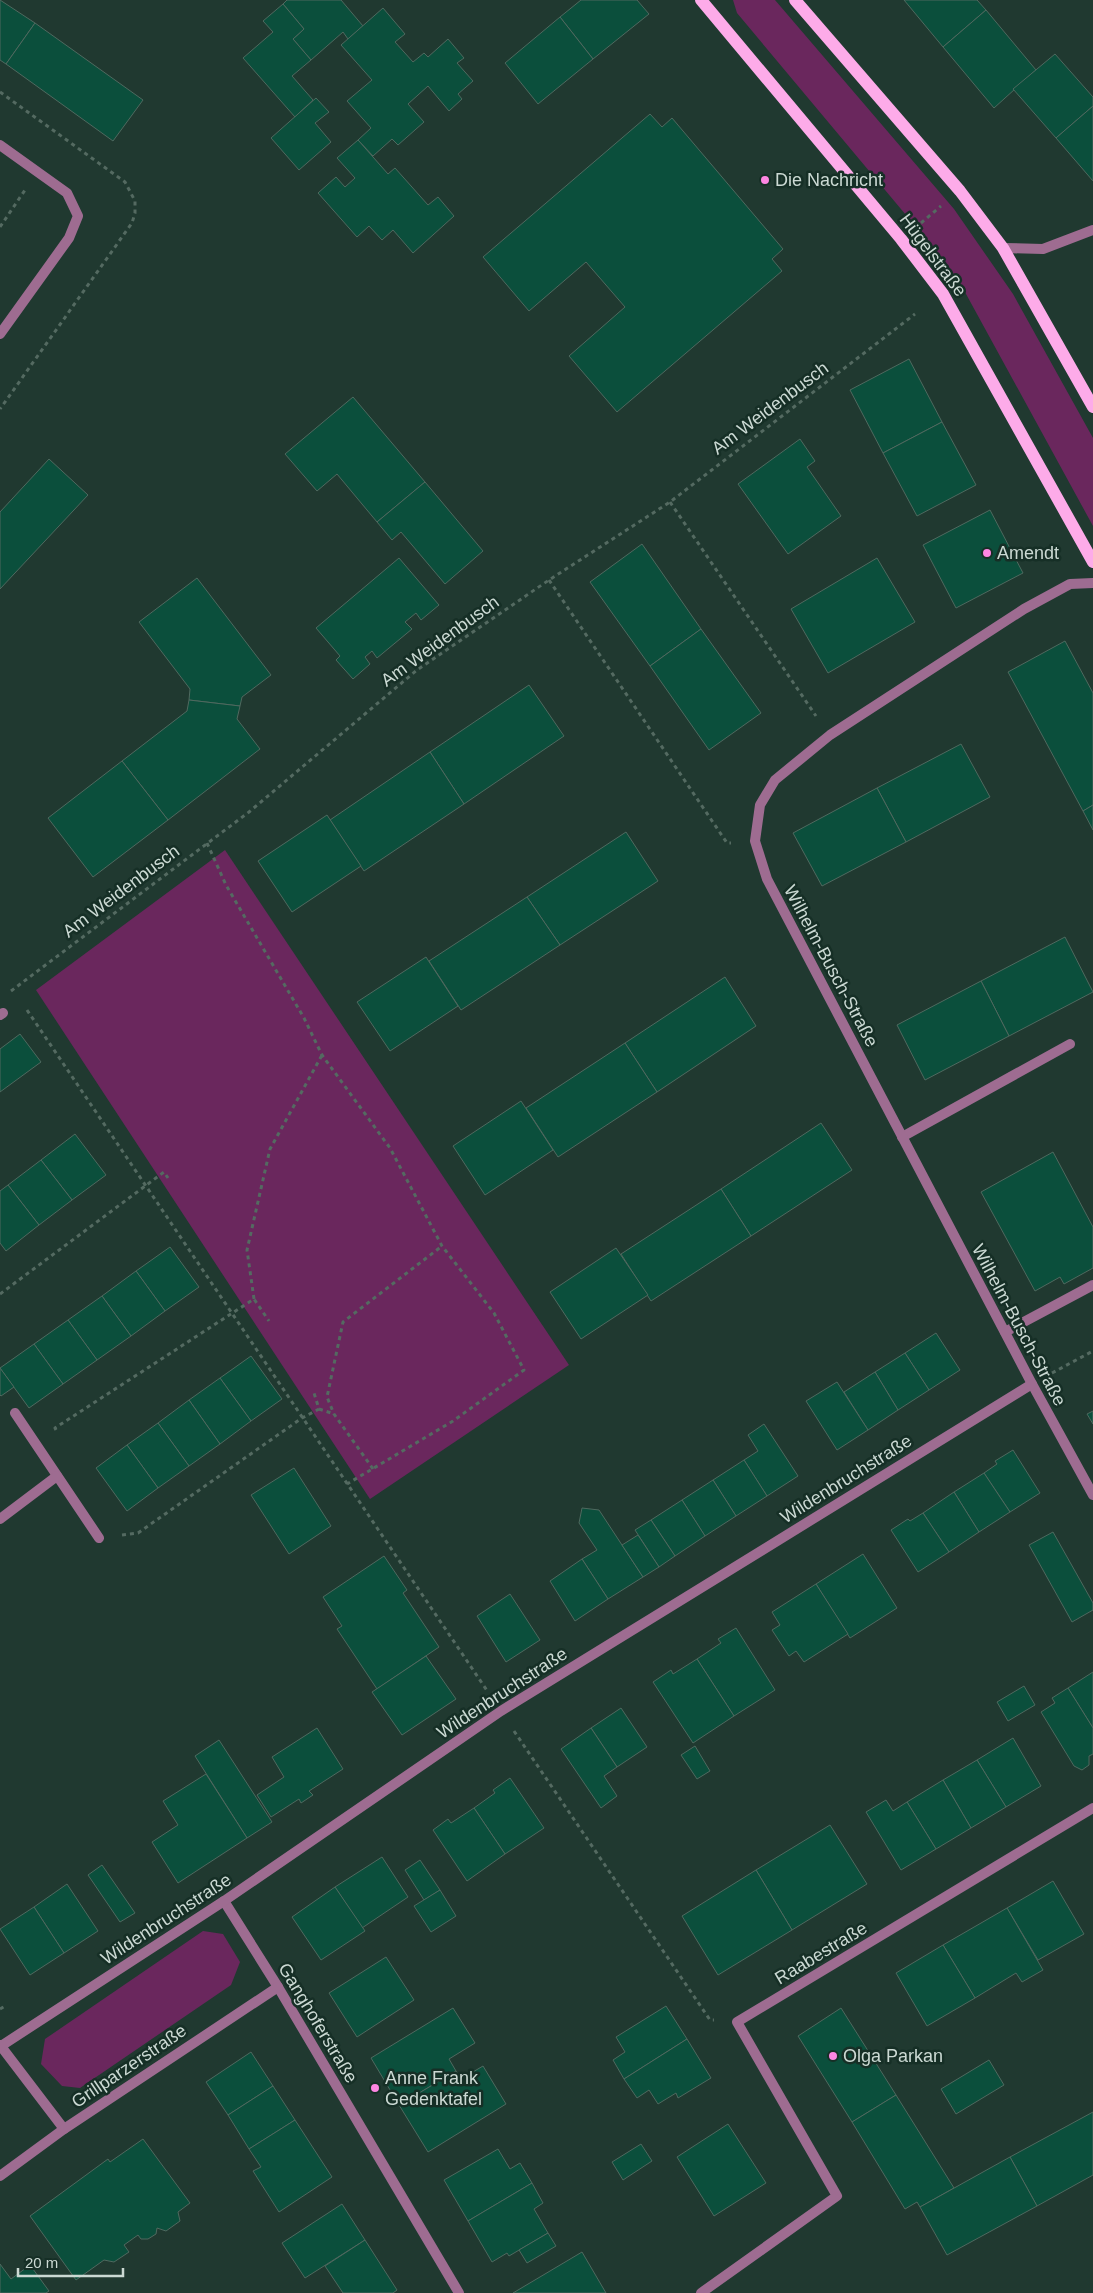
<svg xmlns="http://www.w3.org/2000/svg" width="1093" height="2293" font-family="Helvetica,sans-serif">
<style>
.green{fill:#6a275d}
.building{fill:#0b4f3c;stroke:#4f695f}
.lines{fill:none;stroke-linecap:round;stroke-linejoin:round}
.path{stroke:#546a61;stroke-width:3;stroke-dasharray:4 4;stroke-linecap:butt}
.service{stroke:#9e6c91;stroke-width:10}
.minor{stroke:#9e6c91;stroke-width:10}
.primary{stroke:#fdabe9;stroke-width:12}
.poi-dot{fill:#fd86e2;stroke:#162f26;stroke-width:2}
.labels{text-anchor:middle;stroke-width:5;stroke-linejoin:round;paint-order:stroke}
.poi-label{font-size:18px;fill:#cbd9d3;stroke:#162f26;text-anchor:start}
.street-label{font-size:18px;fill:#cbd9d3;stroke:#162f26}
</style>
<rect width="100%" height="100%" fill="#203930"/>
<g class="green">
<polygon points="733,0 775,0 954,209 1013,294 1093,438 1093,526 960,283 916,227 737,13"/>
<polygon points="225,850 569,1365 370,1499 36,990"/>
<polygon points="203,1931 223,1934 240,1962 231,1985 80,2088 62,2086 41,2064 45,2039"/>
</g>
<g class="building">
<polygon points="0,0 35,23 6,64 0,60"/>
<polygon points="287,0 341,0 363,26 348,39 343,32 311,60 293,39 304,29 283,4"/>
<polygon points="581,0 637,0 649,14 593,59 560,17"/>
<polygon points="904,0 977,0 986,10 943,47"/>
<polygon points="283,4 304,29 293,39 311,60 292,76 313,100 295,117 243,58 273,32 263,21"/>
<polygon points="383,8 405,34 395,42 413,62 424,53 428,57 448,39 464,58 457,63 473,81 458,94 462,99 449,111 428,86 408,104 424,122 398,145 392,139 373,156 358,140 371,128 347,101 372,80 341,45"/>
<polygon points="986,10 1036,70 994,108 943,47"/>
<polygon points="560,17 593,59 538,104 505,63"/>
<polygon points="35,23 143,100 113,141 6,64"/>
<polygon points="1055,54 1093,97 1093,106 1056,138 1013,89"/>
<polygon points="316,98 329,112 315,123 331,142 299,170 271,138"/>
<polygon points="1093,106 1093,181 1056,138"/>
<polygon points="650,114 662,127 672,118 783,249 772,259 782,271 617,412 569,356 625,307 586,262 529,311 483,257"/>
<polygon points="358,140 388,174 395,168 428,205 438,197 454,216 413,253 393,230 382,240 369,226 357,237 318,193 336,177 345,187 355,178 337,158"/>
<polygon points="909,359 942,422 883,453 850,390"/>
<polygon points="353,397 425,482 377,522 337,474 317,491 285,454"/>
<polygon points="942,422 976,485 917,516 883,453"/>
<polygon points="800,439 815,461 807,467 841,516 788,554 738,484"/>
<polygon points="49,459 88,495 0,589 0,512"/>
<polygon points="425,482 483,551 445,584 401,532 392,540 377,522"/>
<polygon points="990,510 1023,573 956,608 923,545"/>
<polygon points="642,544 701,629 650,666 590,582"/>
<polygon points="399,558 439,605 421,620 416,613 405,622 412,629 377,658 372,651 365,657 370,664 353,679 336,660 340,656 316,628"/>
<polygon points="877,558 915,622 828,673 791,609"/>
<polygon points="197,578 271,675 242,697 240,706 189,700 190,689 139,622"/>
<polygon points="701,629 761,713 709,750 650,666"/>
<polygon points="1065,641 1093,693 1093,805 1083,811 1008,672"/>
<polygon points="529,685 564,736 464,804 430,752"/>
<polygon points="189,700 240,706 237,719 260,749 168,820 122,761 187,711"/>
<polygon points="961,744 990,797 906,842 877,788"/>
<polygon points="430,752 464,804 364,871 330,820"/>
<polygon points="122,761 168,820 93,877 48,818"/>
<polygon points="877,788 906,842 822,886 793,833"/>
<polygon points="1093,805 1093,830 1083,811"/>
<polygon points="327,815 361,866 292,912 258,861"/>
<polygon points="626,832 658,881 560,945 527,897"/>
<polygon points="527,897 560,945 461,1010 429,961"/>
<polygon points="1065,937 1093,992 1009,1036 981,981"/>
<polygon points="426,957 458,1006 390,1051 357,1002"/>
<polygon points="725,977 756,1026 657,1092 625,1043"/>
<polygon points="981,981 1009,1036 925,1080 897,1025"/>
<polygon points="20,1034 41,1062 0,1092 0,1049"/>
<polygon points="625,1043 657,1092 558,1157 526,1108"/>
<polygon points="521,1101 553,1150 485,1195 453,1146"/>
<polygon points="821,1123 852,1170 751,1236 721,1189"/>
<polygon points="75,1134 106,1175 72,1200 41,1160"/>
<polygon points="1053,1152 1093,1227 1093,1268 1064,1284 1060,1277 1035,1291 981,1192"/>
<polygon points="41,1160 72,1200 39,1225 8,1185"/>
<polygon points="8,1185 39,1225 6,1251 0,1243 0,1191"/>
<polygon points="721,1189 751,1236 651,1301 621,1254"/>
<polygon points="170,1247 199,1287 165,1311 136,1271"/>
<polygon points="616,1248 648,1295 581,1339 550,1292"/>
<polygon points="136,1271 165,1311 131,1336 102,1296"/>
<polygon points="102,1296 131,1336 97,1360 68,1320"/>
<polygon points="68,1320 97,1360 63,1384 34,1344"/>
<polygon points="936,1333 960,1370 929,1390 905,1353"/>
<polygon points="34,1344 63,1384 29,1408 0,1368"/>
<polygon points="905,1353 929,1390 898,1410 875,1372"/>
<polygon points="251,1356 282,1399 251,1421 220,1378"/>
<polygon points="0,1368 14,1387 1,1396 0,1395"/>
<polygon points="875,1372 898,1410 868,1430 844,1392"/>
<polygon points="220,1378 251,1421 220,1444 189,1400"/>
<polygon points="837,1382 868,1430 837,1450 806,1401"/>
<polygon points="189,1400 220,1444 189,1466 158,1423"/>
<polygon points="1093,1411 1093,1424 1087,1414"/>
<polygon points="158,1423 189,1466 158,1488 127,1445"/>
<polygon points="764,1424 798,1476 767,1496 744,1460 758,1451 748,1435"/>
<polygon points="127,1445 158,1488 127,1511 96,1468"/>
<polygon points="1013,1450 1040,1493 1010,1512 984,1473 997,1464 995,1461"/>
<polygon points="744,1460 767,1496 736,1516 713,1480"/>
<polygon points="294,1468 331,1526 289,1554 251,1495"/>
<polygon points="984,1473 1010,1512 979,1532 954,1492"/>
<polygon points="713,1480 736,1516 705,1536 682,1500"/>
<polygon points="954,1492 979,1532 949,1552 923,1513"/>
<polygon points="682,1500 705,1536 675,1556 651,1520"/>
<polygon points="582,1508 599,1510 643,1577 608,1599 582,1559 597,1550 579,1523"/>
<polygon points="923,1513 949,1552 918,1572 891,1530 908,1519 910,1521"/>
<polygon points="651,1520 675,1556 659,1567 635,1530"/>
<polygon points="1053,1532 1093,1603 1093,1610 1072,1622 1029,1545"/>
<polygon points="638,1535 659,1567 643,1577 622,1545"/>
<polygon points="863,1554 897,1608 850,1638 816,1584"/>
<polygon points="384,1556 407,1590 403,1593 439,1647 377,1689 337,1629 342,1626 323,1597"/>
<polygon points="582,1559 608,1599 575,1621 550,1581"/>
<polygon points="816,1584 848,1634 804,1662 796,1651 789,1656 772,1630 780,1625 772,1612"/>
<polygon points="510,1594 540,1640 506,1662 477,1616"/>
<polygon points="736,1628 775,1690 734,1716 697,1659 721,1643 718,1639"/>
<polygon points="426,1656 456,1699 402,1735 372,1692"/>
<polygon points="697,1659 734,1716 693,1743 653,1682 671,1670 673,1674"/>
<polygon points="1093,1672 1093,1728 1068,1688"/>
<polygon points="1024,1686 1035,1705 1008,1721 997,1702"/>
<polygon points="1068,1688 1093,1728 1093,1754 1089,1756 1089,1765 1082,1770 1074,1766 1041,1712 1055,1703 1052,1698"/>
<polygon points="621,1708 647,1747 617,1767 591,1728"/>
<polygon points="317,1728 343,1769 309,1791 313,1795 301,1803 299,1799 271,1817 257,1795 284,1777 272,1757"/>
<polygon points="591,1728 617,1767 604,1776 617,1796 601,1808 561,1749"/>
<polygon points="1013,1738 1041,1786 1006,1807 977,1760"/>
<polygon points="219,1740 272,1822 247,1838 195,1756"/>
<polygon points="695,1746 710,1771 697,1779 681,1755"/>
<polygon points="977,1760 1006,1807 971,1828 943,1780"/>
<polygon points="206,1774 247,1838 178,1883 152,1842 178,1825 163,1801"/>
<polygon points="510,1778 544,1828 505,1854 474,1808 495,1793 493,1790"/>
<polygon points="943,1780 971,1828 936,1849 907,1802"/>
<polygon points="886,1800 893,1811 907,1802 936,1849 901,1870 866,1812"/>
<polygon points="474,1808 505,1854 467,1881 433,1830 448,1819 451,1823"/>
<polygon points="830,1825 867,1884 792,1930 756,1870"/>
<polygon points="382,1857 408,1897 362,1928 335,1887"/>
<polygon points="420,1860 440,1890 424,1900 405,1870"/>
<polygon points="102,1865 135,1913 120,1922 88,1875"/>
<polygon points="756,1870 792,1930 718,1975 682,1916"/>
<polygon points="1053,1881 1084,1934 1038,1960 1007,1908"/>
<polygon points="67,1884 98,1931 64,1953 34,1907"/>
<polygon points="335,1887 365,1931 321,1960 292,1917"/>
<polygon points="440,1890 456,1916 431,1932 414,1906"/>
<polygon points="34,1907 64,1953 30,1975 0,1929"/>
<polygon points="1007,1908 1043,1970 1022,1982 1016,1973 975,1998 943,1945"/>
<polygon points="943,1945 975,1998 927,2026 896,1973"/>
<polygon points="386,1957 414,2000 357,2037 329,1993"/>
<polygon points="666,2006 687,2039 624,2079 613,2060 625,2052 616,2037"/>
<polygon points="453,2008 475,2043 449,2059 456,2071 399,2105 371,2058"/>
<polygon points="841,2008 896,2095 852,2122 798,2036"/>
<polygon points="687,2039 711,2078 678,2098 676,2093 658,2104 649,2090 637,2098 624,2079"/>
<polygon points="251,2052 273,2086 228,2115 206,2082"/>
<polygon points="989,2060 1004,2085 956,2114 941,2089"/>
<polygon points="483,2066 506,2104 428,2152 399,2105 456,2071 461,2079"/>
<polygon points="273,2086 295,2120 249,2149 228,2115"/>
<polygon points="896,2095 954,2188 920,2207 917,2202 905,2209 852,2122"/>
<polygon points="1093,2112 1093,2175 1037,2206 1010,2157"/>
<polygon points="295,2120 332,2177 279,2212 253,2171 261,2167 249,2149"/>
<polygon points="728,2124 766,2183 714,2216 677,2157"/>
<polygon points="143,2139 190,2203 178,2212 180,2221 166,2231 157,2228 156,2234 148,2239 141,2239 138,2235 124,2245 129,2252 114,2262 104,2260 76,2280 30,2216 108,2159 110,2162"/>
<polygon points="641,2144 652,2161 623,2180 612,2162"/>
<polygon points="498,2149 510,2169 520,2163 532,2183 468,2221 444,2180"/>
<polygon points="1010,2157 1037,2206 947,2255 920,2207"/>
<polygon points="532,2183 543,2203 534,2209 548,2233 509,2256 507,2253 492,2262 468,2221"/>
<polygon points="342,2204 365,2240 305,2278 282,2243"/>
<polygon points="548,2233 556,2246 527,2263 519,2250"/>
<polygon points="365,2240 397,2290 393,2293 343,2293 325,2266"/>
<polygon points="582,2252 606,2293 513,2293"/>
<polygon points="0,2264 11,2279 30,2265 49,2291 46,2293 0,2293"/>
</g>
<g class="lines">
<g class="path">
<polyline points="0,92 125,182 135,201 135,213 132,223 0,409"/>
<polyline points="921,223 941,206"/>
<polyline points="0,227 25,190"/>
<polyline points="670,502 816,716"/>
<polyline points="549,580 727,843 731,843"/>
<polyline points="207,843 226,885 304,1018 322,1055 390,1148 442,1246 494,1313 524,1370 453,1421 347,1484"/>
<polyline points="11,991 249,812 417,670 549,580 670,502 915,314"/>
<polyline points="27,1010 488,1692"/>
<polyline points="0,1294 164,1172 168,1178"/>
<polyline points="254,1299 247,1250 270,1149 322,1055"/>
<polyline points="1052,1373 1093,1351"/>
<polyline points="319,1409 334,1414"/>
<polyline points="56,1430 55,1428 254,1299 269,1321"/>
<polyline points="373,1469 334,1414 327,1397 343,1322 442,1246"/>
<polyline points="122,1535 138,1533 302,1418 319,1409 314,1393"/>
<polyline points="514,1731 710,2020 714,2020"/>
<polyline points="0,2009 5,2006"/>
</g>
<g class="service">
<polyline points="902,1137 1070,1044"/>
<polyline points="1005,1332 1093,1285"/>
</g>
<g class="minor">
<polyline points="0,145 67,193 78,216 69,238 0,334"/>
<polyline points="1003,248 1043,249 1093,230"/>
<polyline points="1093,583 1070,584 1024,609 830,735 775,780 760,805 755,841 767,879 1032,1384 1093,1495"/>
<polyline points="0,1015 3,1013"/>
<polyline points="15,1413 99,1538"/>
<polyline points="0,1519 57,1476"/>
<polyline points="224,1901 278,1987 459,2293"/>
<polyline points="0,2045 64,2129"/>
<polyline points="1,2046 224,1901 501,1711 1032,1384"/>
<polyline points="0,2176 64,2129 278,1987"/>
<polyline points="701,2293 837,2196 737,2022 1093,1808"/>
</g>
<g class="primary">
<polyline points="701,0 901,239 943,294 1093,562"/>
<polyline points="795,0 960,191 1003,248 1093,407"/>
</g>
</g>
<g class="poi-dot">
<circle cx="765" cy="180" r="5"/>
<circle cx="987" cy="553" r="5"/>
<circle cx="833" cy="2056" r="5"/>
<circle cx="375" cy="2088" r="5"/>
</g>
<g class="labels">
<g class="poi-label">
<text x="775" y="186">Die Nachricht</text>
<text x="997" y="559">Amendt</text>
<text x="843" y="2062">Olga Parkan</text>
<text x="385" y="2084">Anne Frank<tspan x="385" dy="21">Gedenktafel</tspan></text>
</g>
<g class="street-label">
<text transform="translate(933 255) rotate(53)" y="6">Hügelstraße</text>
<text transform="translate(770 408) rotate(-37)" y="6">Am Weidenbusch</text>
<text transform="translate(440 641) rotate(-36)" y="6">Am Weidenbusch</text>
<text transform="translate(121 891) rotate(-37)" y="6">Am Weidenbusch</text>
<text transform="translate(831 966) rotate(62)" y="6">Wilhelm-Busch-Straße</text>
<text transform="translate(1019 1325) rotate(62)" y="6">Wilhelm-Busch-Straße</text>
<text transform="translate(846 1479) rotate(-32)" y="6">Wildenbruchstraße</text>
<text transform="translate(502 1693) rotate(-33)" y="6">Wildenbruchstraße</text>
<text transform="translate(166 1919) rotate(-33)" y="6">Wildenbruchstraße</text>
<text transform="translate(821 1953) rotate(-31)" y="6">Raabestraße</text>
<text transform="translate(318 2023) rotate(59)" y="6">Ganghoferstraße</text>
<text transform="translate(129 2066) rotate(-34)" y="6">Grillparzerstraße</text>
</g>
</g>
<path d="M18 2268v8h105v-8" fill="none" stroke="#cbd9d3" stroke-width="2.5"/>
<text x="25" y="2268" font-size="15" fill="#cbd9d3" stroke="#162f26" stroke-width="4" paint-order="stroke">20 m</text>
</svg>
